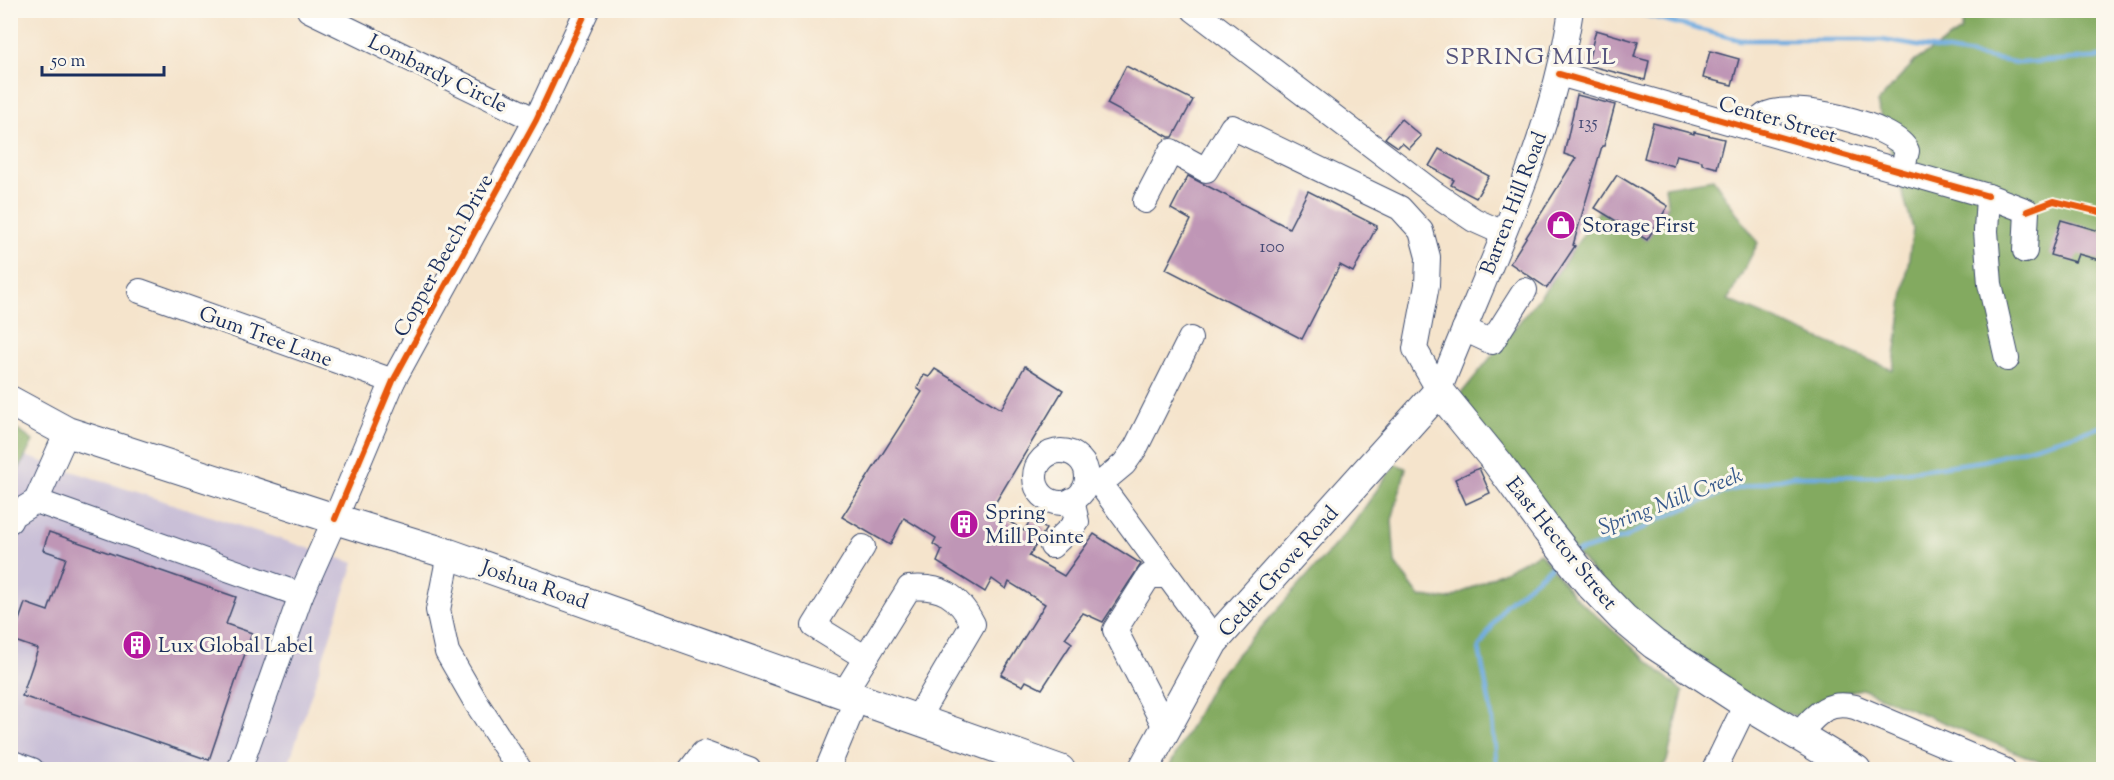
<svg xmlns="http://www.w3.org/2000/svg" width="2114" height="780" viewBox="0 0 2114 780" font-family="'Sorts Mill Goudy',serif">
<style>
.industrial{fill:#c9bfd7}
.forest{fill:#83aa60;stroke:#4f6c5f;stroke-width:1.5}
.lines{fill:none;stroke-linecap:round;stroke-linejoin:round}
.stream{stroke:#6eabe0;stroke-width:4.5}
.building{fill:#bf96b6}
.minor-casing{stroke:#3c4a6e;stroke-width:26}
.major-casing{stroke:#3c4a6e;stroke-width:32}
.minor{stroke:#fff;stroke-width:24}
.major{stroke:#fff;stroke-width:30}
.cycleway-casing{stroke:#fbf7ec;stroke-width:10}
.cycleway{stroke:#e8590c;stroke-width:6}
.labels{text-anchor:middle;stroke-width:6;stroke-linejoin:round;paint-order:stroke}
.number-label{font-size:18px;fill:#444974}
.street-label{font-size:21px;fill:#1b2f5e;stroke:#fbf7ec}
.poi-label{font-size:21px;fill:#1b2f5e;stroke:#fbf7ec;text-anchor:start}
.water-label{font-size:22px;font-style:italic;fill:#385a8c;stroke:#fbf7ec}
.quarter-label{font-size:24px;letter-spacing:1.5px;fill:#54537d;stroke:#fbf7ec}
</style>
<rect width="100%" height="100%" fill="#fbf7ec"/>
<filter id="ink" filterUnits="userSpaceOnUse"><feTurbulence type="fractalNoise" baseFrequency=".0167" numOctaves="2"/><feDisplacementMap in="SourceGraphic" scale="12" xChannelSelector="R" yChannelSelector="G"/><feConvolveMatrix kernelMatrix="1 2 1 2 8 2 1 2 1" color-interpolation-filters="sRGB"/></filter>
<filter id="wash" filterUnits="userSpaceOnUse"><feTurbulence type="fractalNoise" baseFrequency=".008" numOctaves="4" result="noise"/><feDisplacementMap in="SourceGraphic" scale="24" xChannelSelector="R" yChannelSelector="G"/><feGaussianBlur stdDeviation="1.35" result="paint"/><feColorMatrix in="noise" values="0 0 0 0 0 0 0 0 0 0 0 0 0 0 0 0 0 1.4 0 .05"/><feComposite in="paint" operator="in"/></filter>
<g filter="url(#wash)">
<rect width="100%" height="100%" fill="#f5e4cc"/>
<polygon class="industrial" points="10,451 354,563 287,769 11,769"/>
<g class="forest">
<polygon points="1966,11 2103,11 2103,769 2057,769 1862,689 1841,693 1797,716 1746,704 1654,644 1451,406 1547,288 1599,211 1647,240 1668,206 1665,187 1713,179 1758,243 1728,300 1893,370 1913,229 1877,103 1915,61 1961,31"/>
<polygon points="11,425 33,441 13,481 11,481"/>
<polygon points="1395,464 1406,468 1392,520 1395,563 1420,597 1449,599 1540,553 1574,596 1683,692 1667,761 1661,769 1168,769 1216,678 1351,527"/>
</g>
<g class="lines">
<g class="stream">
<polyline points="1626,10 1740,40 1882,40 2019,63 2104,57"/>
<polyline points="1577,552 1626,537 1662,518 1727,491 1793,476 1873,476 1983,461 2104,426"/>
<polyline points="1497,770 1491,711 1479,648 1505,605 1559,560"/>
</g>
</g>
<g id="blocks">
<g class="building">
<polygon points="1596,30 1638,42 1634,57 1649,61 1645,80 1587,65"/>
<polygon points="1710,51 1739,59 1732,85 1703,78"/>
<polygon points="1126,66 1193,100 1173,137 1169,137 1107,104"/>
<polygon points="1577,95 1615,105 1604,146 1602,146 1573,245 1575,246 1547,288 1510,263 1576,158 1564,154"/>
<polygon points="1401,119 1421,136 1409,149 1402,143 1398,147 1385,138"/>
<polygon points="1653,123 1694,134 1694,132 1724,139 1717,168 1702,164 1702,161 1676,155 1673,166 1644,158"/>
<polygon points="1439,149 1489,176 1476,198 1451,185 1454,180 1429,166"/>
<polygon points="1617,175 1668,206 1647,240 1595,208"/>
<polygon points="1188,176 1289,228 1308,191 1377,226 1353,272 1340,265 1302,339 1166,269 1191,220 1171,209"/>
<polygon points="2061,220 2103,232 2103,261 2078,254 2075,262 2050,255"/>
<polygon points="1025,366 1063,390 991,510 1024,531 1031,519 1046,529 1029,556 1064,576 1094,534 1141,564 1103,622 1083,613 1065,638 1072,643 1042,689 1026,681 1023,686 1001,675 1045,604 1009,582 1006,589 992,579 985,592 937,562 942,550 933,544 936,538 904,518 890,545 842,517 922,392 917,388 924,375 929,377 935,369 1001,409"/>
<polygon points="1479,468 1490,493 1466,504 1455,479"/>
<polygon points="49,532 236,597 226,624 252,633 209,760 22,696 38,649 12,640 25,603 48,611 66,558 43,550"/>
</g>
</g>
</g>
<g filter="url(#ink)">
<use href="#blocks" fill-opacity="0" stroke="#3c4a6e" stroke-width="1.5"/>
<g class="lines">
<g class="minor-casing">
<g id="minor">
<polyline points="309,10 536,120"/>
<polyline points="1194,10 1434,193 1474,220 1503,233"/>
<polyline points="1559,74 1988,196 2027,211 2025,251"/>
<path d="M 1755,129 C 1757,124 1760,118 1765,115 C 1789,100 1896,124 1907,151 L 1902,171"/>
<polyline points="1988,196 1986,231 1990,284 2007,359"/>
<polyline points="1145,201 1171,151 1206,170 1232,127 1400,208 1421,231 1428,257 1427,285 1415,349 1439,391"/>
<polyline points="140,291 393,381"/>
<polyline points="1464,329 1492,342 1525,290"/>
<polyline points="1190,339 1136,447 1124,464 1100,484 1215,640"/>
<path d="M 1439,391 C 1488,266 1551,144 1571,10"/>
<circle cx="1061" cy="477" r="26"/>
<polyline points="36,501 301,595"/>
<polyline points="10,521 13,515 36,501 67,432"/>
<polyline points="1052,546 1077,522 1072,500"/>
<polyline points="863,547 814,626 866,658"/>
<polyline points="449,554 438,610 447,652 477,704 520,770"/>
<path d="M 844,693 L 909,588 C 941,585 958,595 973,624 L 917,719"/>
<polyline points="1166,729 1115,630 1149,576 1168,576"/>
<path d="M 1798,735 C 1816,715 1826,700 1855,707 L 2004,770"/>
<polyline points="10,762 32,770"/>
<polyline points="239,770 301,595 335,519 393,381 536,120 587,10"/>
<polyline points="690,770 703,753 749,770"/>
<polyline points="827,770 857,698"/>
<polyline points="1714,770 1746,704"/>
</g>
</g>
<g class="major-casing">
<g id="major">
<polyline points="10,401 67,432 335,519 449,554 1060,770"/>
<polyline points="1143,770 1213,642 1439,391 1497,462 1547,530 1590,584 1623,618 1654,644 1746,704 1856,770"/>
</g>
</g>
<use href="#minor" class="minor"/>
<use href="#major" class="major"/>
<g class="cycleway-casing">
<g id="cycleway">
<polyline points="1559,74 1988,196"/>
<polyline points="2027,211 2054,201 2104,213"/>
<polyline points="335,519 393,381 536,120 587,10"/>
</g>
</g>
<use href="#cycleway" class="cycleway"/>
</g>
</g>
<defs>
<g id="shop-disc" transform="scale(1.5)"><circle r="9.5" fill="#b5179e" stroke="#fbf7ec"/><path d="M-5-2.5h2.3a2.7 3.5 0 0 1 5.4 0H5L5.5 6h-11ZM-1.5-2.5h3a1.5 2.3 0 0 0-3 0Z" fill="#fff"/></g>
<g id="building-disc" transform="scale(1.5)"><circle r="9.5" fill="#b5179e" stroke="#fbf7ec"/><path d="M-4-6H4V6H1V3H-1V6H-4ZM-2.5-4.3h1.7v1.8h-1.7ZM.8-4.3h1.7v1.8H.8ZM-2.5-1h1.7V.8h-1.7ZM.8-1h1.7V.8H.8Z" fill="#fff"/></g>
</defs>
<g fill-rule="evenodd">
<use href="#shop-disc" x="1561" y="225"/>
<use href="#building-disc" x="964" y="524"/>
<use href="#building-disc" x="137" y="645"/>
</g>
<g class="labels">
<g class="number-label">
<text x="1588" y="128">135</text>
<text x="1272" y="252">100</text>
</g>
<g class="street-label">
<text transform="translate(438 73) rotate(26)" y="7">Lombardy Circle</text>
<text transform="translate(1778 119) rotate(16)" y="7">Center Street</text>
<text transform="translate(1513 203) rotate(-69)" y="7">Barren Hill Road</text>
<text transform="translate(443 255) rotate(-61)" y="7">Copper Beech Drive</text>
<text transform="translate(266 336) rotate(20)" y="7">Gum Tree Lane</text>
<text transform="translate(1562 543) rotate(51)" y="7">East Hector Street</text>
<text transform="translate(1278 571) rotate(-48)" y="7">Cedar Grove Road</text>
<text transform="translate(535 584) rotate(19)" y="7">Joshua Road</text>
</g>
<g class="poi-label">
<text x="1582" y="232">Storage First</text>
<text x="985" y="519">Spring<tspan x="985" dy="24">Mill Pointe</tspan></text>
<text x="158" y="652">Lux Global Label</text>
</g>
<g class="water-label">
<text transform="translate(1670 500) rotate(-21)" y="8">Spring Mill Creek</text>
</g>
<g class="quarter-label">
<text x="1531" y="64">SPRING MILL</text>
</g>
</g>
<rect width="2114" height="780" fill="none" stroke="#fbf7ec" stroke-width="36"/>
<path d="M42 66v9h122v-9" fill="none" stroke="#1b2f5e" stroke-width="3"/>
<text x="51" y="66" font-size="18" fill="#1b2f5e" stroke="#fbf7ec" stroke-width="4.5" paint-order="stroke">50 m</text>
</svg>
